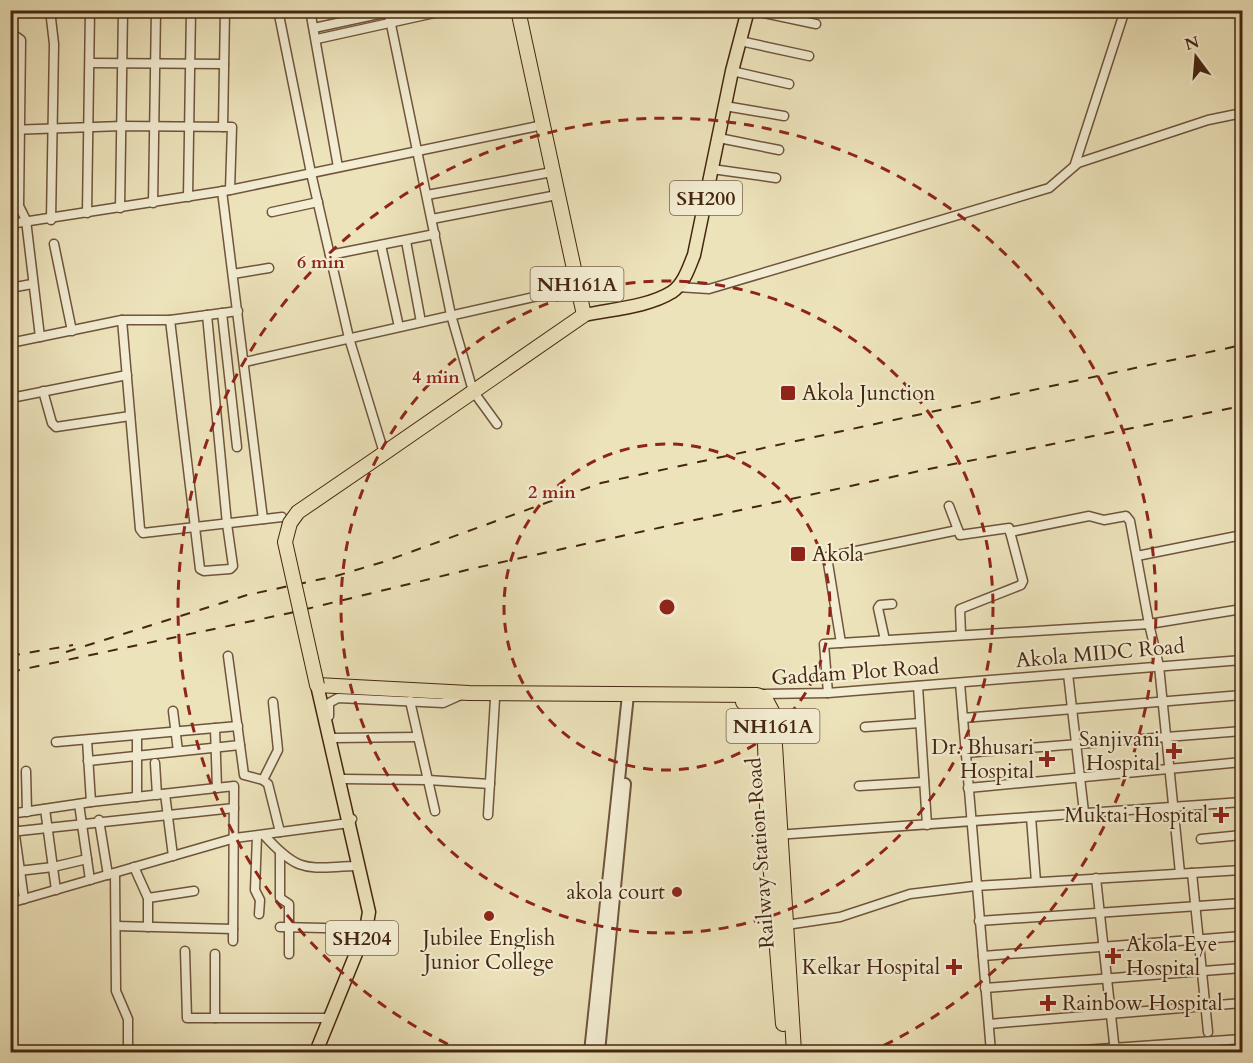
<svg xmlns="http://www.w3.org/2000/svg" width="1253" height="1063" viewBox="0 0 1253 1063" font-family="Cardo,serif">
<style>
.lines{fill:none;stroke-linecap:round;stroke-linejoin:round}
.minor-casing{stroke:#6f553b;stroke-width:11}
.tertiary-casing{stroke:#6f553b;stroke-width:14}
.primary-casing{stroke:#452610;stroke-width:15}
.trunk-casing{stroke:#452610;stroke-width:16}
.minor{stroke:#f3edd3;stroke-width:8}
.tertiary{stroke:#f3edd3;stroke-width:10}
.primary{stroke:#ede3bb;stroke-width:12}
.trunk{stroke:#ede3bb;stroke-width:14}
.rail{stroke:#452610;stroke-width:2;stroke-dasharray:10 10;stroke-linecap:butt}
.trunk-bridge-casing{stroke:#452610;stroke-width:16;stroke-linecap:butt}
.trunk-bridge{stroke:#ede3bb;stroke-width:14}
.ring{fill:none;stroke:#8f2418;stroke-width:3;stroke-dasharray:10 8}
.poi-dot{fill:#8f2418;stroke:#f3edd3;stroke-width:2}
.labels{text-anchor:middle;stroke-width:4.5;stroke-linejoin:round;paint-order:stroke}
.shield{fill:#f3edd3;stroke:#79624a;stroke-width:1.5}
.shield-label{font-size:20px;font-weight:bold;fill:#452610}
.poi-label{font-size:21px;fill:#452610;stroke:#f3edd3;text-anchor:end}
.street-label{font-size:21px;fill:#452610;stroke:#f3edd3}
.centre{fill:#8f2418;stroke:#f3edd3;stroke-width:3}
.ring-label{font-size:18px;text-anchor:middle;font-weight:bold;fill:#8f2418;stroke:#f3edd3;stroke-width:4.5;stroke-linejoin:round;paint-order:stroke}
</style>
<rect width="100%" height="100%" fill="#ede3bb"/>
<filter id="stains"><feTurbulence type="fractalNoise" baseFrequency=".00333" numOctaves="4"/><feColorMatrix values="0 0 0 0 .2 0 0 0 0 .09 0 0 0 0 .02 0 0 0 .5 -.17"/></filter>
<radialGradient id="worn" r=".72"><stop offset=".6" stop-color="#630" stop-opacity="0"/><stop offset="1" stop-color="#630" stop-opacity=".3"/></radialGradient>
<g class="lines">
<g class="minor-casing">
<g id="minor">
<polyline points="50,10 54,44 51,220"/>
<polyline points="278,10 311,173 349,338 384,453"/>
<polyline points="310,10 338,167"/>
<polyline points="388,10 451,315 473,391 497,424"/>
<polyline points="750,10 816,24"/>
<polyline points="314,28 388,12"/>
<polyline points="10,32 21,40 19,206 26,220 40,337"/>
<polyline points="317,39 448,10"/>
<polyline points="740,41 809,56"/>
<polyline points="90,63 224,64"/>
<polyline points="732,71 789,84"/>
<polyline points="725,106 784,116"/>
<polyline points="223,127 225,10"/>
<polyline points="10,130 122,126 232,127 230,190"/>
<polyline points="719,138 779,150"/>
<polyline points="1075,164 1125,10"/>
<polyline points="712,169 776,178"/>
<polyline points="222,191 263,519"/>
<polyline points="427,195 552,172"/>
<polyline points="188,197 191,10"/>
<polyline points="153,203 156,10"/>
<polyline points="120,208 123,10"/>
<polyline points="272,212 318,202"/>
<polyline points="87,213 90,10"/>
<polyline points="432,219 557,195"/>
<polyline points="10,224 230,190 543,125"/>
<polyline points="406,241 421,322"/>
<polyline points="54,244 72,331"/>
<polyline points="381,245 399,327"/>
<polyline points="330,255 435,234"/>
<polyline points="233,274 269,268"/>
<polyline points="677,287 709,289 1049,188 1078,163 1208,120 1242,113"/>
<polyline points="10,288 32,284"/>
<polyline points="222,313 237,447"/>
<polyline points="122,320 170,320 238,311"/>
<polyline points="170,320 200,569 204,571 230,569 233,566 227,524 207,315"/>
<polyline points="10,343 122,320 140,529 143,533 282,517"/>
<polyline points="245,362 578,287"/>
<polyline points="43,391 52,423 56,427 130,416"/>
<polyline points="11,398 127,375"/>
<polyline points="949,506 960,535 1009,528 1023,581 1021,585 960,609 961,635"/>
<polyline points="1010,532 1089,516 1104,520 1126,516 1130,521 1149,624 1242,609"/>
<polyline points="1137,556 1242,535"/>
<polyline points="885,640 878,608 880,605 892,604"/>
<polyline points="841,643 827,557 958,530"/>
<polyline points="228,656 244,775 263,780 268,784 280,832"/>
<polyline points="1068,674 1084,812"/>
<polyline points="960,683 991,1052"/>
<polyline points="918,686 927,825"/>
<polyline points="828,693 824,644 1149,624 1159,666 1180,873"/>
<polyline points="763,697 763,694 828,693 1242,660"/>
<polyline points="410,701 435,811"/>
<polyline points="173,711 178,751"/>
<polyline points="329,716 329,703 338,698 443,703 463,694"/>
<polyline points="963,718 1242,695"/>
<polyline points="865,727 920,723"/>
<polyline points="215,728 217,788"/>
<polyline points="137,735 137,797"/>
<polyline points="334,738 417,737"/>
<polyline points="87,740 91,802"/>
<polyline points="56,742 238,726"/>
<polyline points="965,753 1242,731"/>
<polyline points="88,761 240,745"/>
<polyline points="155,763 157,795"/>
<polyline points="26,771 27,812"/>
<polyline points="344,779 428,780 490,784"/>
<polyline points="263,780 278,750 273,702"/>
<polyline points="859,786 924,782"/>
<polyline points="968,788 1242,762"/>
<polyline points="165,794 173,856"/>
<polyline points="79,804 90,880"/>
<polyline points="45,809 56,890"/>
<polyline points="10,814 91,802 234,786 233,941"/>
<polyline points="12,814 24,899"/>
<polyline points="488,815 495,699"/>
<polyline points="1031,817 1036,882"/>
<polyline points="99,820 108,875"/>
<polyline points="10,832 234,808"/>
<path d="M 264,835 C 301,876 307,867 359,866"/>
<polyline points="776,835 1242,802"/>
<polyline points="257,836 255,890 260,900 259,914"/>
<polyline points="1201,839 1242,835"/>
<polyline points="280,852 280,898 289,904 289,954"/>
<polyline points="134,867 148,898 148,927"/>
<polyline points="10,872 53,867 87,859"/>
<polyline points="115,873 116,991 128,1019 128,1052"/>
<polyline points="1192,873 1208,1032"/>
<polyline points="1096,878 1115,1052"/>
<polyline points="148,898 194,891"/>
<polyline points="10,903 235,838 349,823 352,819"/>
<polyline points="979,921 1242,903"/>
<polyline points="786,925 840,917 910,894 975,886 1242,870"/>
<polyline points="116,926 233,929"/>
<polyline points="280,927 366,929"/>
<polyline points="185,951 187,1018 331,1018"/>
<polyline points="215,954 215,1018"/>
<polyline points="983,956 1242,936"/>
<polyline points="985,988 1242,968"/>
<polyline points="989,1024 1242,1003"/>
<polyline points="10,1034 13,1052"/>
<polyline points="1054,1052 1242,1039"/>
</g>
</g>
<g class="tertiary-casing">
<g id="tertiary">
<polyline points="590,1052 628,695"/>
<polyline points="599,1052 625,784"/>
</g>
</g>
<g class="primary-casing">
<g id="primary">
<path d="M 584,315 C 612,309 648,307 672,292 C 684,284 689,267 694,255 L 732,71 L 748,10"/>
<polyline points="316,1052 366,929 369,912 317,685"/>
</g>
</g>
<g class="trunk-casing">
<g id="trunk">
<polyline points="380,456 584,315 518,10"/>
<polyline points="317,685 469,693 757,695 765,698 773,713 794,1052"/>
<polyline points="743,702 758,705 764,713 768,836 783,1024"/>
</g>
</g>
<use href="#minor" class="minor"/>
<use href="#tertiary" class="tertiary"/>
<use href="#primary" class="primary"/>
<use href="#trunk" class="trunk"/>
<g class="rail">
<polyline points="66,652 247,595 336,576 383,562 601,483 1242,345"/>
<polyline points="10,656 73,645"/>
<polyline points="10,672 290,613 475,568 924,470 1242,406"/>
</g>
<g class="trunk-bridge-casing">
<polyline id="trunk-bridge" points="317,685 285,542 290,523 298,512 380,456"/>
</g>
<use href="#trunk-bridge" class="trunk-bridge"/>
</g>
<g class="ring">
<circle cx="667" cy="607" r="163"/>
<circle cx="667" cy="607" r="326"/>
<path d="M464 1052A489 489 0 1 1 870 1052"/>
</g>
<g class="poi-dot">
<rect x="780" y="385" width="16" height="16" rx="3"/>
<rect x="790" y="546" width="16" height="16" rx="3"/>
<path d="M1171 742h6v6h6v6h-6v6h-6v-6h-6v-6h6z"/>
<path d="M1044 750h6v6h6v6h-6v6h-6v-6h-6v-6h6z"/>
<path d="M1218 806h6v6h6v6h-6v6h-6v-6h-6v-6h6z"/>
<circle cx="677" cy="892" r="6"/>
<circle cx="489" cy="916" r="6"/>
<path d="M1110 947h6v6h6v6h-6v6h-6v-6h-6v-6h6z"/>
<path d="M951 958h6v6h6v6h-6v6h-6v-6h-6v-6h6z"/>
<path d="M1045 994h6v6h6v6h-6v6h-6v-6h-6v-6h6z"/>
</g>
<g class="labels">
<g class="shield">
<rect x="670" y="181" width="72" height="34" rx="4.5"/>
<rect x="530.5" y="267" width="93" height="34" rx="4.5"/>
<rect x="726.5" y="709" width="93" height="34" rx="4.5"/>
<rect x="326" y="921" width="72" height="34" rx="4.5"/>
</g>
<g class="shield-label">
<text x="706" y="205">SH200</text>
<text x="577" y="291">NH161A</text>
<text x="773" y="733">NH161A</text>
<text x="362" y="945">SH204</text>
</g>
<g class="poi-label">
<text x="802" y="400" text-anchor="start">Akola Junction</text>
<text x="812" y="561" text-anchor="start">Akola</text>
<text x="1160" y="746">Sanjivani<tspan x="1160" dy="24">Hospital</tspan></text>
<text x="1034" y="754">Dr. Bhusari<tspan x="1034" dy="24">Hospital</tspan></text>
<text x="1208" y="822">Muktai Hospital</text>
<text x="665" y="899">akola court</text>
<text x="489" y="945" text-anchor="middle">Jubilee English<tspan x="489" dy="24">Junior College</tspan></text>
<text x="1126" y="951" text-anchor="start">Akola Eye<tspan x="1126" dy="24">Hospital</tspan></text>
<text x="940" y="974">Kelkar Hospital</text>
<text x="1062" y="1010" text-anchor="start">Rainbow Hospital</text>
</g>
<g class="street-label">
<text transform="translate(1100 653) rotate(-5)" y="7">Akola MIDC Road</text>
<text transform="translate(855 672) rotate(-4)" y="7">Gaddam Plot Road</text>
<text transform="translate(760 853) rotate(-94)" y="7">Railway Station Road</text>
</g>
</g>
<circle cx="667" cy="607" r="9" class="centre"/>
<g class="ring-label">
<text x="321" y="268">6 min</text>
<text x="436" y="383">4 min</text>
<text x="552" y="498">2 min</text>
</g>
<rect width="1253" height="1063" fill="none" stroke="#ede3bb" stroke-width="36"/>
<rect x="12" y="12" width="1229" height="1039" fill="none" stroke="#452610" stroke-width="3"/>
<rect x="18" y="18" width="1217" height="1027" fill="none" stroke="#452610" stroke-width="1.5"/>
<g transform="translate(1196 57) rotate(344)" stroke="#f3edd3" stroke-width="4.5" paint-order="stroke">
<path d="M0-4.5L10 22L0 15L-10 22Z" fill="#452610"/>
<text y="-9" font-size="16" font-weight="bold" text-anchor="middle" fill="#452610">N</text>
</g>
<rect width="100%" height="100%" filter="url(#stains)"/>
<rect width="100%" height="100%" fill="url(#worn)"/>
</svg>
